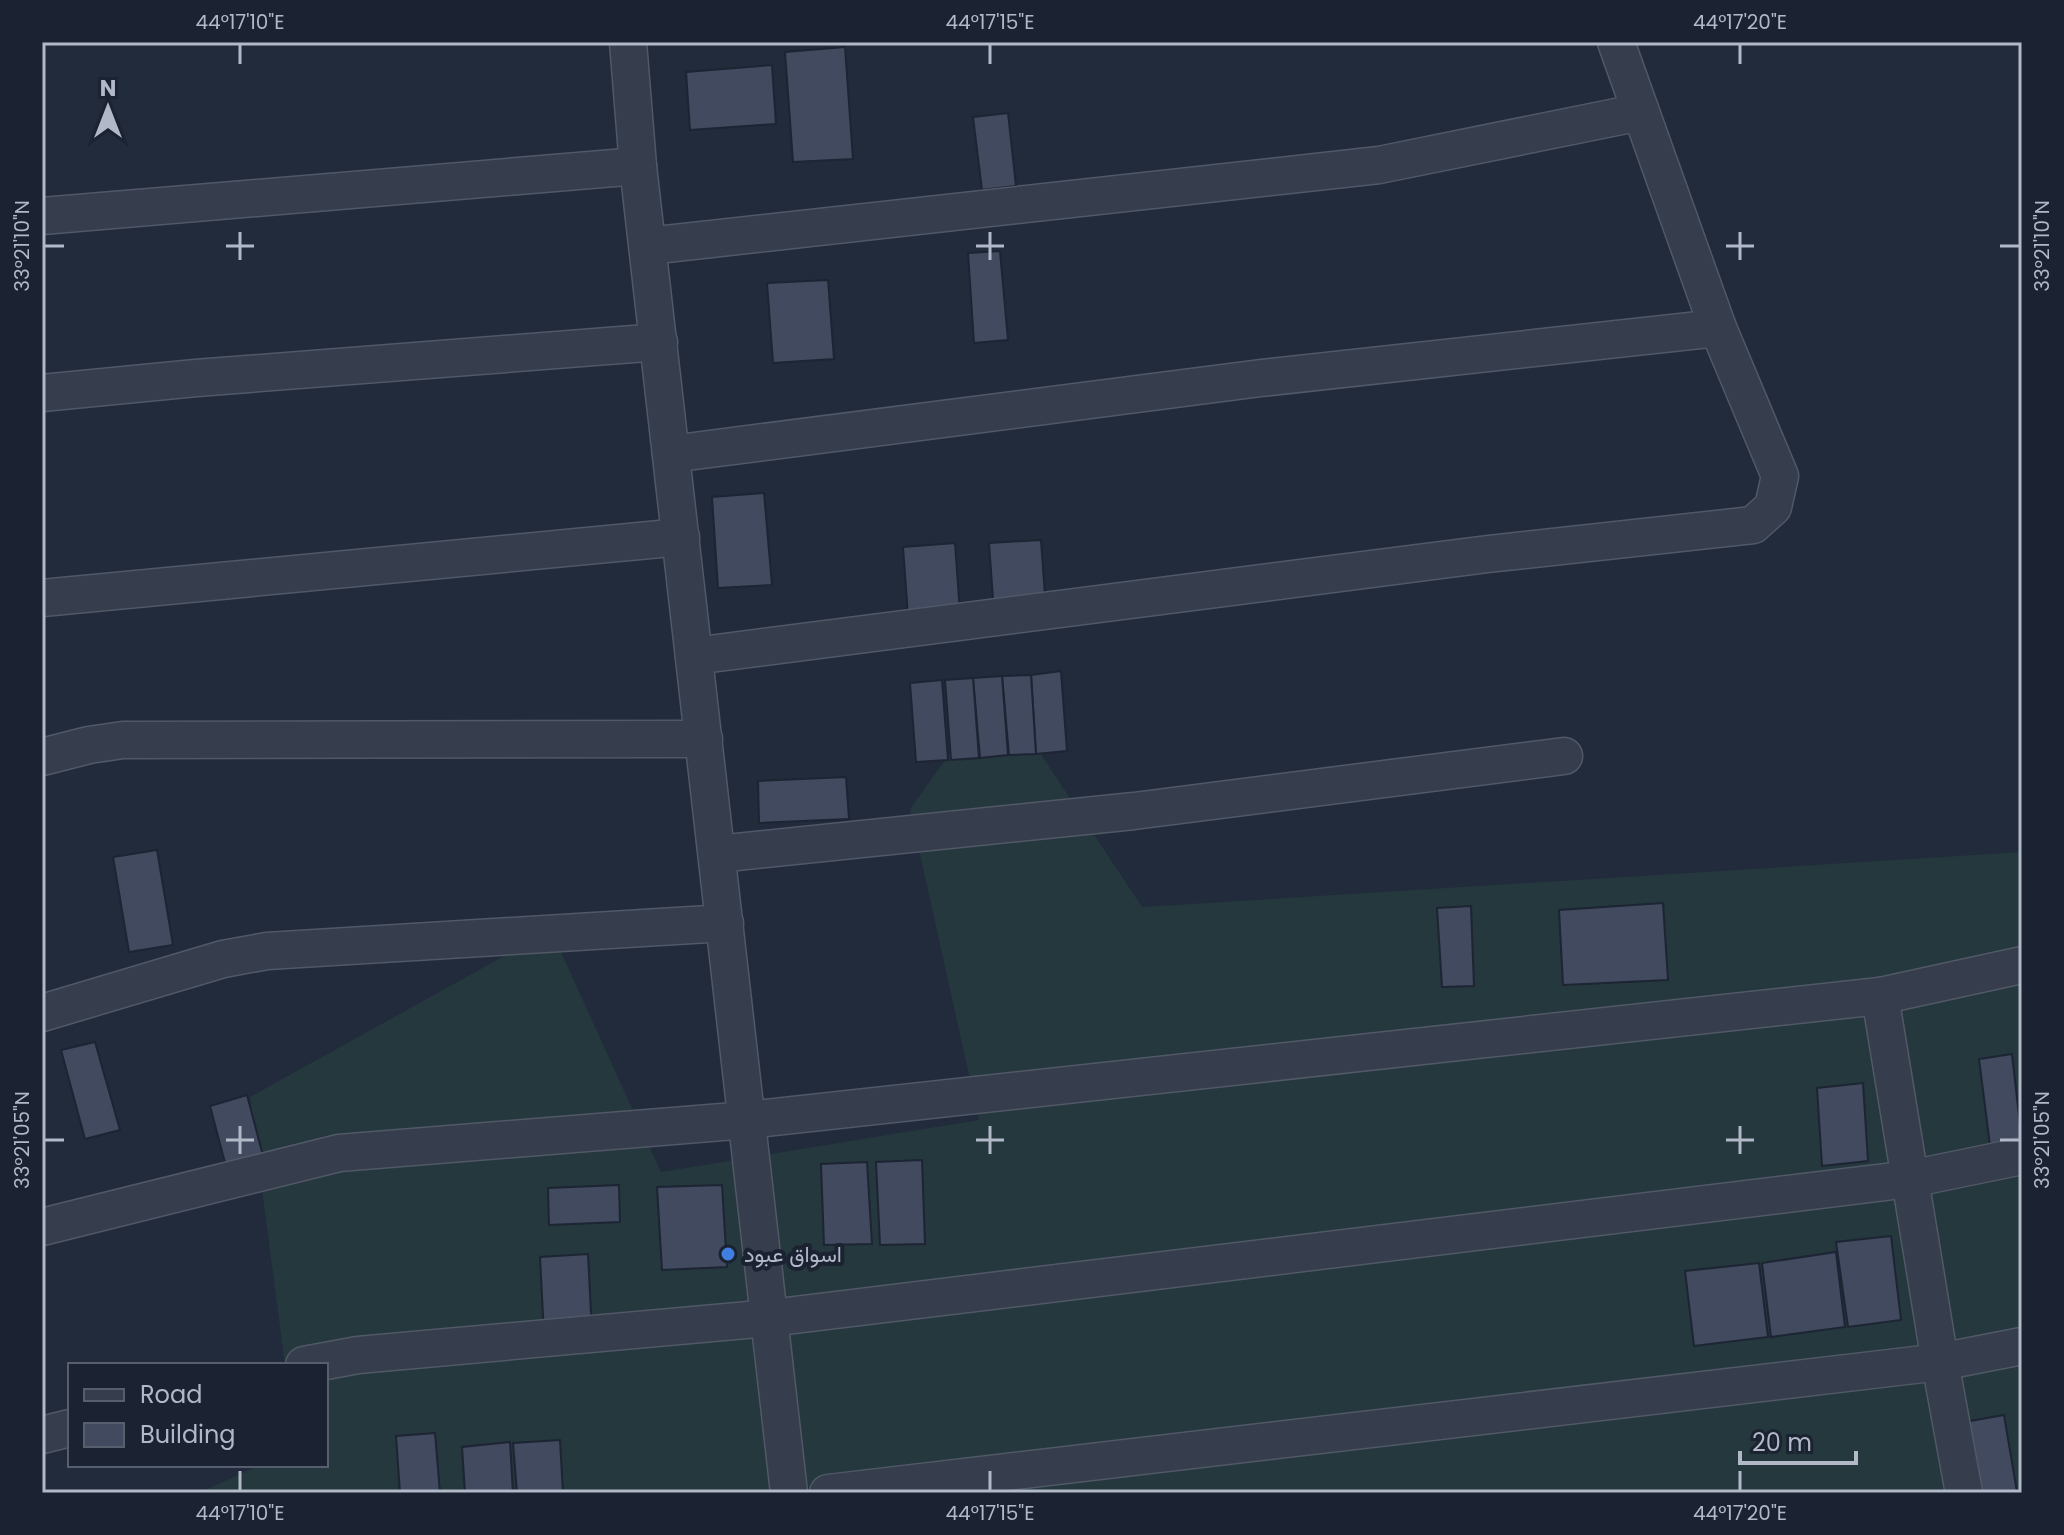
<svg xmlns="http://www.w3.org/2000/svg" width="2064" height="1535" viewBox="0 0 2064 1535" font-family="Poppins,Vazirmatn,sans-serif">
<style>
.grass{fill:#24383d}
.building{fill:#414a5e;stroke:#1d2433;stroke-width:2}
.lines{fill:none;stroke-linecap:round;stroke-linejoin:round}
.street-casing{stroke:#515867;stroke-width:39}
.street{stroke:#363d4c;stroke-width:36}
.ticks{fill:none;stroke:#b1b8c8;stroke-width:3}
.shop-dot{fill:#3f7fe0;stroke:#1b2231;stroke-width:3}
.labels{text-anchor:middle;stroke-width:8;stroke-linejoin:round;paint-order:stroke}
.poi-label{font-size:22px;fill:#b1b8c8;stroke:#1b2231;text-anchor:start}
.neatline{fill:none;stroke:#b1b8c8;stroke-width:3}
.ticks-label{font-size:20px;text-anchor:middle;fill:#b1b8c8}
</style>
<rect width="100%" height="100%" fill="#222b3c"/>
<polygon class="grass" points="997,688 1142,907 2022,852 2022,1493 199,1493 260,1465 326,1465 326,1365 285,1365 250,1097 551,930 661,1172 979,1120 910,809"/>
<g class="building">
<polygon points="845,47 853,159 793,162 785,52"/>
<polygon points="772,65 776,124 690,130 686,72"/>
<polygon points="1008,113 1016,186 982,190 973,117"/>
<polygon points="1000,251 1008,340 974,343 968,253"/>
<polygon points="828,280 834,359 773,363 767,283"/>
<polygon points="764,493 772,585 718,588 712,497"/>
<polygon points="1041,540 1047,623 995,627 989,543"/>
<polygon points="955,543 961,627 909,630 903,547"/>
<polygon points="1061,671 1067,751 1036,754 1031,675"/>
<polygon points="1031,675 1036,754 1009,755 1002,676"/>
<polygon points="1002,676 1008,755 980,758 973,678"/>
<polygon points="973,678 979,758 951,760 945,680"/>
<polygon points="942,680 948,760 916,762 910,683"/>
<polygon points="846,777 849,819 759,823 758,781"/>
<polygon points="157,850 173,945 129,952 113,857"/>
<polygon points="1663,903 1668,980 1563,985 1559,910"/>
<polygon points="1471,906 1474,986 1442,987 1437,908"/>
<polygon points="95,1042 120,1130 85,1139 61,1050"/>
<polygon points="2012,1054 2022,1143 1990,1146 1979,1059"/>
<polygon points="1863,1083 1868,1161 1822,1166 1817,1088"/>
<polygon points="247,1095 266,1167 229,1178 210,1106"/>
<polygon points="922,1160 925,1244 880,1245 876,1162"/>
<polygon points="867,1162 872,1244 824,1245 821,1164"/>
<polygon points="619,1185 620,1222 549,1225 548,1188"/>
<polygon points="722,1185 727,1267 662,1270 657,1187"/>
<polygon points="1891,1236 1901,1320 1848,1327 1836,1242"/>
<polygon points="1836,1252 1845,1327 1771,1337 1762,1263"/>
<polygon points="588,1254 592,1332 544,1335 540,1257"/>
<polygon points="1759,1263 1768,1337 1694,1346 1685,1271"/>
<polygon points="2004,1415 2017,1492 1965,1493 1953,1424"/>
<polygon points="435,1433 440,1493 400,1493 396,1436"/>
<polygon points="560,1440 563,1493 517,1493 513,1443"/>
<polygon points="510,1442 513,1493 465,1493 462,1447"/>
</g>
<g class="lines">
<g class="street-casing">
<g id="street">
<polyline points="628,42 638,166 789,1493"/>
<polyline points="42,216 638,166"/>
<polyline points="648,246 1379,165 1641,112"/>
<polyline points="42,393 196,378 659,342"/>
<polyline points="671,454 1261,378 1718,328"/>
<polyline points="42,598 681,537"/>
<polyline points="694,656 1488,554 1753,525 1773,507 1780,476 1718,328 1616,42"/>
<polyline points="42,757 89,745 123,740 704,739"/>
<polyline points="717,854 1134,811 1564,756"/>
<polyline points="1880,996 1940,1362 1964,1493"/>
<polyline points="42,1013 223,959 267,951 725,923"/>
<polyline points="42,1227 339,1153 747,1120 1880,996 2022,965"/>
<polyline points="304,1365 358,1355 770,1318 1910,1179 2022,1156"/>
<polyline points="42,1435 70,1428"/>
<polyline points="828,1493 1940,1362 2022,1346"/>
</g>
</g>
<use href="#street" class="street"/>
</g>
<path class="ticks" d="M 240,44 L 240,64M 990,44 L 990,64M 1740,44 L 1740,64M 240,232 L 240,260M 990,232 L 990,260M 1740,232 L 1740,260M 44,246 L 64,246M 226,246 L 254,246M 976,246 L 1004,246M 1726,246 L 1754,246M 2000,246 L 2020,246M 240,1126 L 240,1154M 990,1126 L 990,1154M 1740,1126 L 1740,1154M 44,1140 L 64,1140M 226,1140 L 254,1140M 976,1140 L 1004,1140M 1726,1140 L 1754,1140M 2000,1140 L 2020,1140M 240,1471 L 240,1491M 990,1471 L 990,1491M 1740,1471 L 1740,1491"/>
<circle class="shop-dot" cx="728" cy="1254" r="8"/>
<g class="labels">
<g class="poi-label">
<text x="744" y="1262">اسواق عبود</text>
</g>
</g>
<rect width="2064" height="1535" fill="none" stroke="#1b2231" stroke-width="88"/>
<rect x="68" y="1363" width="260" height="104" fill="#1b2231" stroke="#575e6d" stroke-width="2"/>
<rect x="84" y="1389" width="40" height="12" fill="#363d4c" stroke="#575e6d" stroke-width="2"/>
<text x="140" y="1403" font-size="24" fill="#b1b8c8">Road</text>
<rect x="84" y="1423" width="40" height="24" fill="#414a5e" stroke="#575e6d" stroke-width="2"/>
<text x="140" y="1443" font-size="24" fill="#b1b8c8">Building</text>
<g transform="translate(108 108)" stroke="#1b2231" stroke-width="6" paint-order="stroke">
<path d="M0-6L14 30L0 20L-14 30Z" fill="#b1b8c8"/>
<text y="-12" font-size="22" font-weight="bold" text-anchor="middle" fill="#b1b8c8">N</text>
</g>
<path d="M1740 1451v12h116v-12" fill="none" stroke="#b1b8c8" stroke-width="4"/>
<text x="1752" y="1451" font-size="24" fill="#b1b8c8" stroke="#1b2231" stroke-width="6" paint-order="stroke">20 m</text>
<rect x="44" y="44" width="1976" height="1447" class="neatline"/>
<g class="ticks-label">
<text x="240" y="29">44°17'10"E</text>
<text x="990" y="29">44°17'15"E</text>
<text x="1740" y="29">44°17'20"E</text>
<text transform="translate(22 246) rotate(-90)" y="7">33°21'10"N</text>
<text transform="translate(2042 246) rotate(-90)" y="7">33°21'10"N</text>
<text transform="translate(22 1140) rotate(-90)" y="7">33°21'05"N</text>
<text transform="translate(2042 1140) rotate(-90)" y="7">33°21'05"N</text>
<text x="240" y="1520">44°17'10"E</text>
<text x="990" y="1520">44°17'15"E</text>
<text x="1740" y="1520">44°17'20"E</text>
</g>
</svg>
